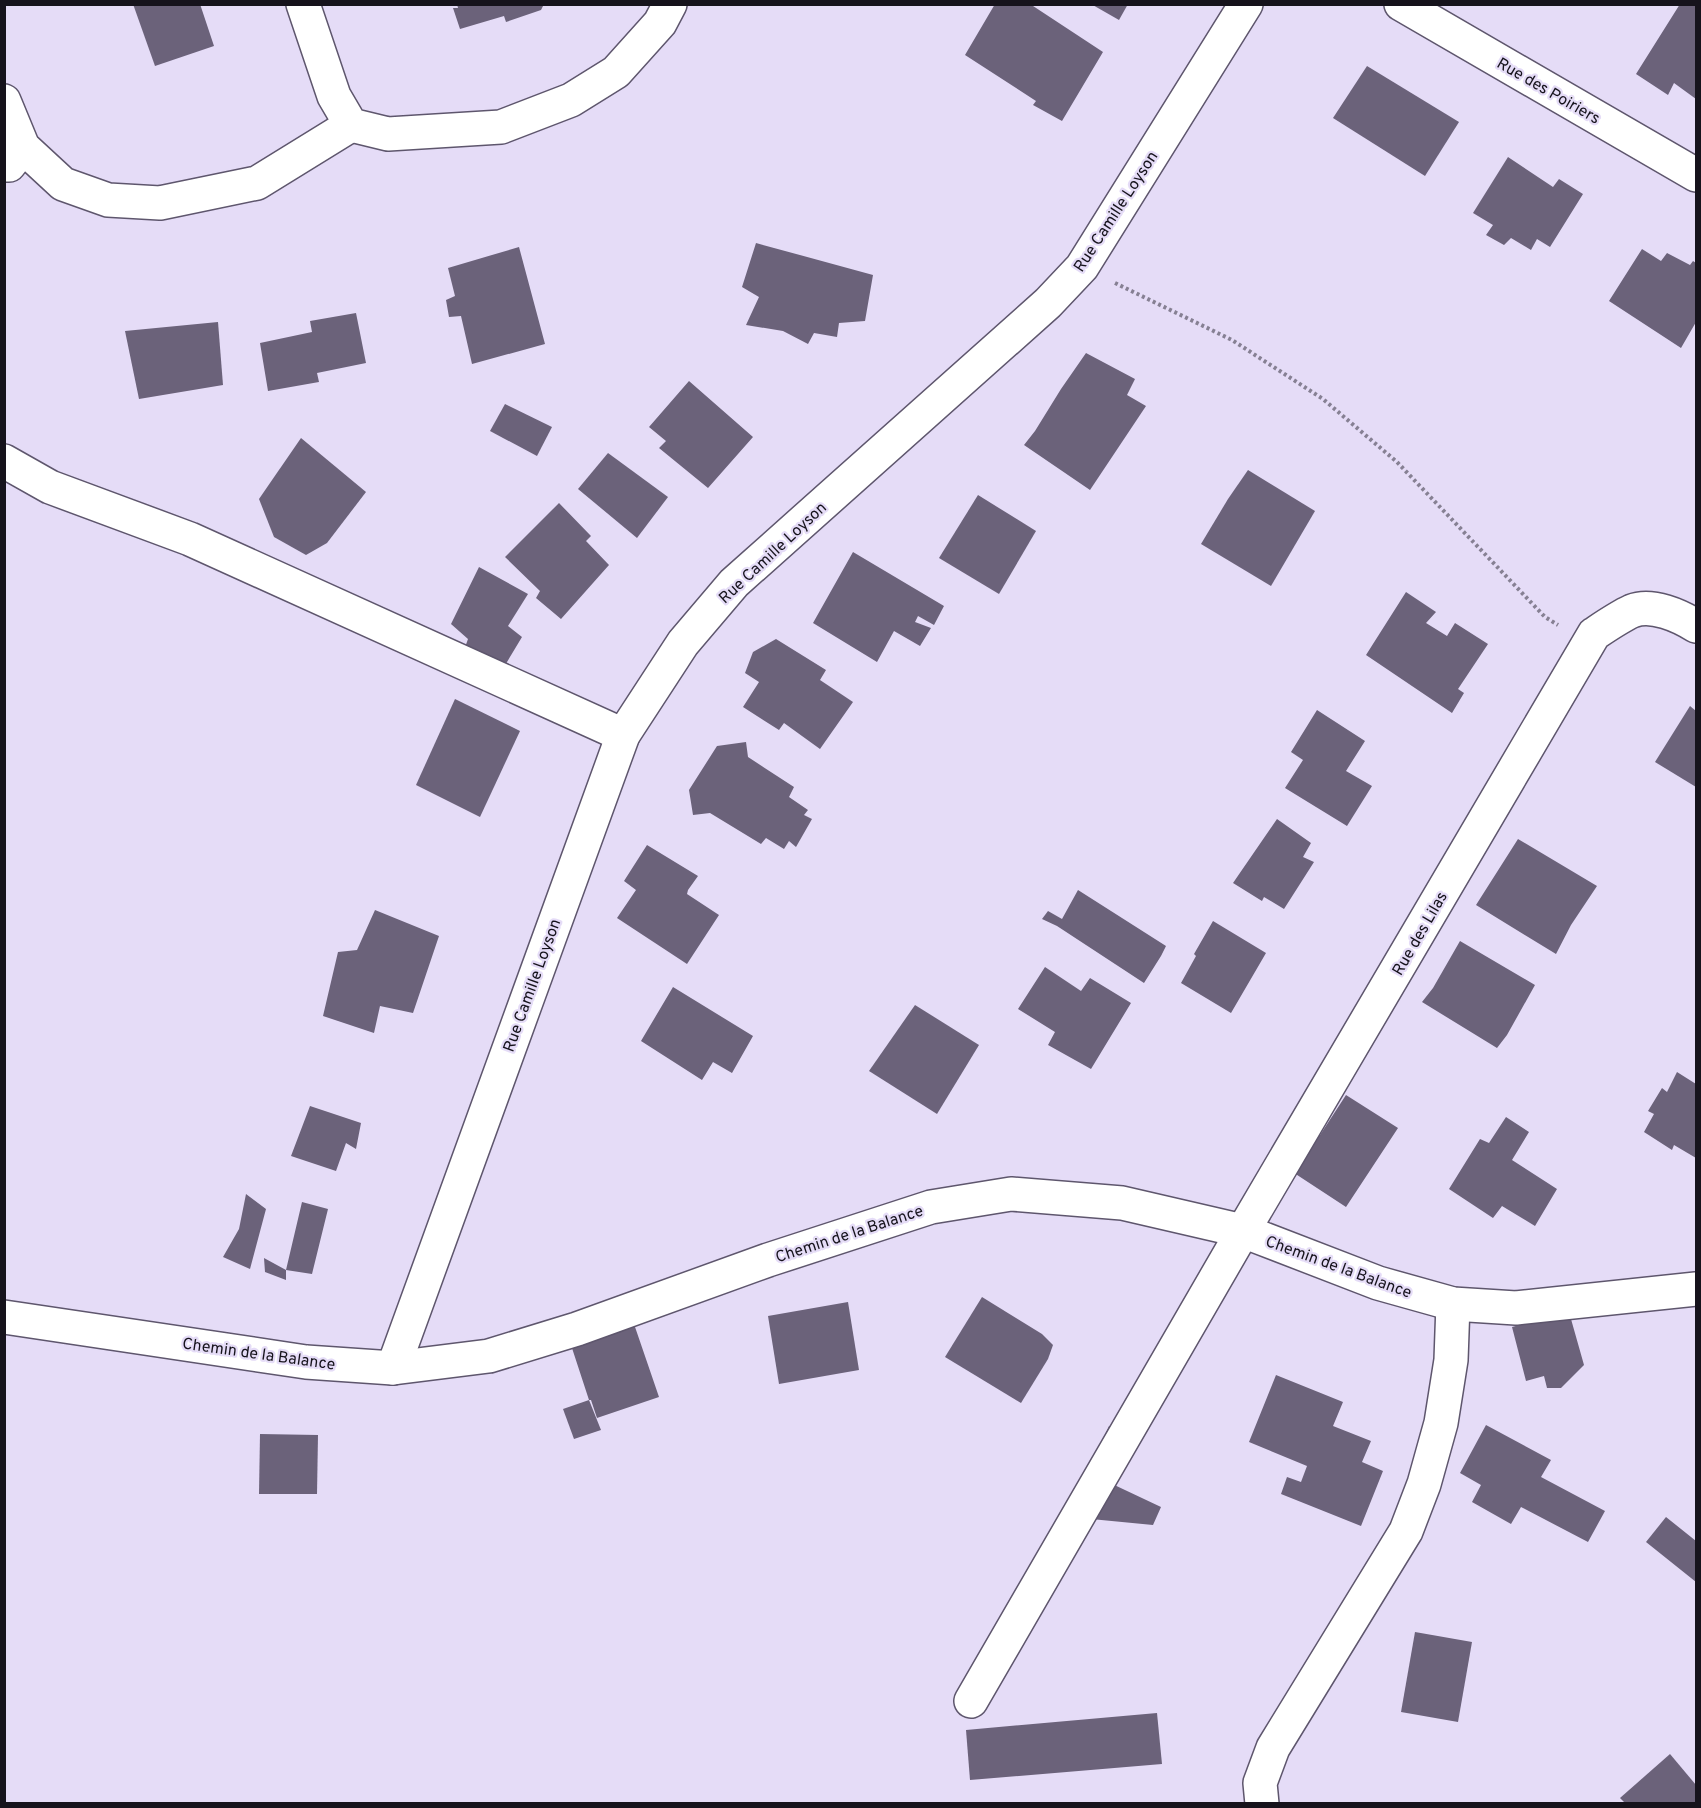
<svg xmlns="http://www.w3.org/2000/svg" width="1701" height="1808" viewBox="0 0 1701 1808" font-family="Overpass,sans-serif">
<style>
.building{fill:#6b627a}
.lines{fill:none;stroke-linecap:round;stroke-linejoin:round}
.minor-casing{stroke:#5e566d;stroke-width:36}
.path{stroke:#868093;stroke-width:4;stroke-dasharray:3 3;stroke-linecap:butt}
.minor{stroke:#fff;stroke-width:33}
.labels{text-anchor:middle;stroke-width:4.5;stroke-linejoin:round;paint-order:stroke}
.street-label{font-size:16px;fill:#16131c;stroke:#e5dcf7}
</style>
<rect width="100%" height="100%" fill="#e5dcf7"/>
<g class="building">
<polygon points="133,4 200,4 214,46 155,66"/>
<polygon points="457,4 544,4 541,10 506,22 504,16 460,29 453,8 458,8"/>
<polygon points="995,4 1030,4 1103,52 1062,121 1033,105 1036,101 965,55"/>
<polygon points="1091,4 1128,4 1119,20"/>
<polygon points="1680,4 1696,4 1696,99 1674,83 1668,95 1636,74"/>
<polygon points="1367,66 1459,122 1425,176 1333,118"/>
<polygon points="1508,157 1553,187 1559,179 1583,194 1550,247 1537,239 1531,250 1511,238 1504,245 1486,235 1493,225 1473,213"/>
<polygon points="756,243 873,275 865,321 839,323 837,337 814,333 808,344 783,331 746,325 759,297 742,287"/>
<polygon points="519,247 545,344 472,364 461,316 449,317 446,300 455,296 448,268"/>
<polygon points="1642,249 1661,261 1667,253 1690,265 1693,261 1696,263 1696,322 1681,348 1609,301"/>
<polygon points="356,313 366,363 317,373 319,382 268,391 260,343 312,332 310,321"/>
<polygon points="218,322 223,385 139,399 125,331"/>
<polygon points="1086,353 1135,379 1127,395 1146,406 1090,490 1024,445 1035,431 1061,389"/>
<polygon points="689,381 753,437 708,488 659,448 666,441 649,427"/>
<polygon points="505,404 552,427 537,456 490,431"/>
<polygon points="301,438 366,492 327,543 306,555 274,537 259,499"/>
<polygon points="608,453 668,497 637,538 578,489"/>
<polygon points="1248,470 1315,511 1271,586 1201,544 1228,499"/>
<polygon points="978,495 1036,531 999,594 939,558"/>
<polygon points="559,503 591,536 586,541 609,565 561,619 536,598 540,591 505,557"/>
<polygon points="853,552 944,606 934,625 918,616 915,622 931,628 920,646 894,631 877,662 813,623"/>
<polygon points="479,567 528,594 508,626 522,637 504,667 463,653 468,639 451,624"/>
<polygon points="1406,592 1436,612 1426,623 1447,636 1455,623 1488,644 1458,689 1464,693 1452,713 1366,655"/>
<polygon points="776,639 826,670 820,680 853,702 820,749 784,723 779,730 743,707 759,682 745,673 753,652"/>
<polygon points="455,699 520,731 480,817 416,785"/>
<polygon points="1690,706 1696,711 1696,787 1655,762"/>
<polygon points="1317,710 1365,741 1346,771 1372,786 1347,826 1285,788 1303,760 1291,752"/>
<polygon points="746,742 748,757 794,787 789,797 808,810 804,815 812,819 796,847 789,841 784,849 766,838 761,844 710,813 693,815 689,790 717,746"/>
<polygon points="1277,819 1311,843 1303,857 1314,862 1284,909 1264,897 1262,901 1233,883"/>
<polygon points="1518,839 1597,886 1571,925 1556,954 1476,905"/>
<polygon points="647,845 698,876 688,890 687,894 719,915 687,964 617,918 636,890 624,881"/>
<polygon points="1078,890 1166,946 1161,956 1144,983 1057,926 1042,919 1048,911 1062,919"/>
<polygon points="375,910 439,936 413,1013 380,1006 374,1033 323,1016 338,952 357,950"/>
<polygon points="1213,921 1266,953 1231,1013 1181,983 1196,956 1194,954"/>
<polygon points="1460,941 1535,985 1507,1035 1497,1048 1422,1002 1433,988"/>
<polygon points="1045,967 1081,991 1090,978 1131,1003 1091,1069 1048,1045 1055,1032 1018,1009"/>
<polygon points="673,987 753,1036 732,1073 713,1062 702,1080 641,1041"/>
<polygon points="915,1005 979,1045 937,1114 869,1071"/>
<polygon points="1677,1072 1696,1084 1696,1158 1674,1145 1672,1150 1644,1132 1654,1114 1648,1111 1662,1088 1667,1092"/>
<polygon points="1346,1095 1398,1128 1346,1207 1288,1169 1312,1130 1320,1135"/>
<polygon points="310,1106 361,1123 356,1149 346,1143 336,1171 291,1156"/>
<polygon points="1506,1117 1529,1132 1512,1160 1557,1189 1535,1226 1502,1206 1493,1218 1449,1189 1480,1139 1489,1143"/>
<polygon points="246,1194 266,1209 250,1269 223,1257 239,1229"/>
<polygon points="302,1202 328,1209 312,1274 286,1270 286,1280 265,1272 264,1258 286,1270"/>
<polygon points="982,1297 1042,1334 1053,1345 1048,1359 1021,1403 945,1357"/>
<polygon points="848,1302 859,1370 779,1384 768,1316"/>
<polygon points="1569,1312 1584,1365 1561,1388 1547,1388 1544,1376 1526,1381 1512,1327"/>
<polygon points="634,1324 659,1397 597,1418 591,1400 589,1400 571,1345"/>
<polygon points="1276,1375 1343,1402 1333,1426 1371,1441 1362,1462 1383,1471 1361,1526 1281,1494 1287,1477 1301,1482 1307,1466 1249,1442"/>
<polygon points="589,1400 601,1430 574,1439 563,1409"/>
<polygon points="1486,1425 1551,1460 1541,1477 1605,1511 1588,1542 1521,1507 1511,1524 1472,1502 1481,1485 1460,1473"/>
<polygon points="1109,1426 1130,1436 1108,1482 1161,1507 1153,1525 1091,1519 1065,1519"/>
<polygon points="260,1434 318,1435 317,1494 259,1494"/>
<polygon points="1666,1517 1696,1541 1696,1582 1646,1542"/>
<polygon points="1415,1632 1472,1642 1458,1722 1401,1712"/>
<polygon points="1157,1713 1162,1764 970,1780 966,1730"/>
<polygon points="1670,1754 1696,1785 1696,1803 1625,1803 1620,1798"/>
</g>
<g class="lines">
<g class="minor-casing">
<g id="minor">
<polyline points="303,4 334,96 351,125 388,134 501,127 571,100 616,72 660,23 670,4"/>
<polyline points="1401,4 1696,175"/>
<polyline points="4,101 23,147 63,184 108,200 160,203 257,183 351,125"/>
<polyline points="4,165 9,165 23,147"/>
<polyline points="4,461 50,487 190,539 623,735"/>
<polyline points="4,1317 306,1362 393,1368 489,1356 577,1329 768,1260 931,1207 1011,1194 1122,1203 1243,1231 1378,1283 1453,1304 1516,1308 1696,1289"/>
<polyline points="393,1368 623,735 683,643 734,583 1048,303 1082,267 1246,4"/>
<path d="M 971,1701 L 1243,1231 L 1594,634 C 1606,626 1619,617 1632,611 C 1652,603 1680,616 1696,626"/>
<polyline points="1262,1804 1260,1783 1273,1748 1406,1531 1424,1484 1441,1423 1451,1360 1453,1304"/>
</g>
</g>
<polyline class="path" points="1115,283 1232,340 1323,399 1397,462 1545,617 1558,625"/>
<use href="#minor" class="minor"/>
</g>
<g class="labels">
<g class="street-label">
<text transform="translate(1549 90) rotate(30)" y="6">Rue des Poiriers</text>
<text transform="translate(1115 211) rotate(-57)" y="6">Rue Camille Loyson</text>
<text transform="translate(772 552) rotate(-43)" y="6">Rue Camille Loyson</text>
<text transform="translate(1419 933) rotate(-60)" y="6">Rue des Lilas</text>
<text transform="translate(531 985) rotate(-70)" y="6">Rue Camille Loyson</text>
<text transform="translate(849 1233) rotate(-18)" y="6">Chemin de la Balance</text>
<text transform="translate(1339 1266) rotate(20)" y="6">Chemin de la Balance</text>
<text transform="translate(259 1353) rotate(8)" y="6">Chemin de la Balance</text>
</g>
</g>
<rect width="1701" height="1808" fill="none" stroke="#16131c" stroke-width="12"/>
</svg>
